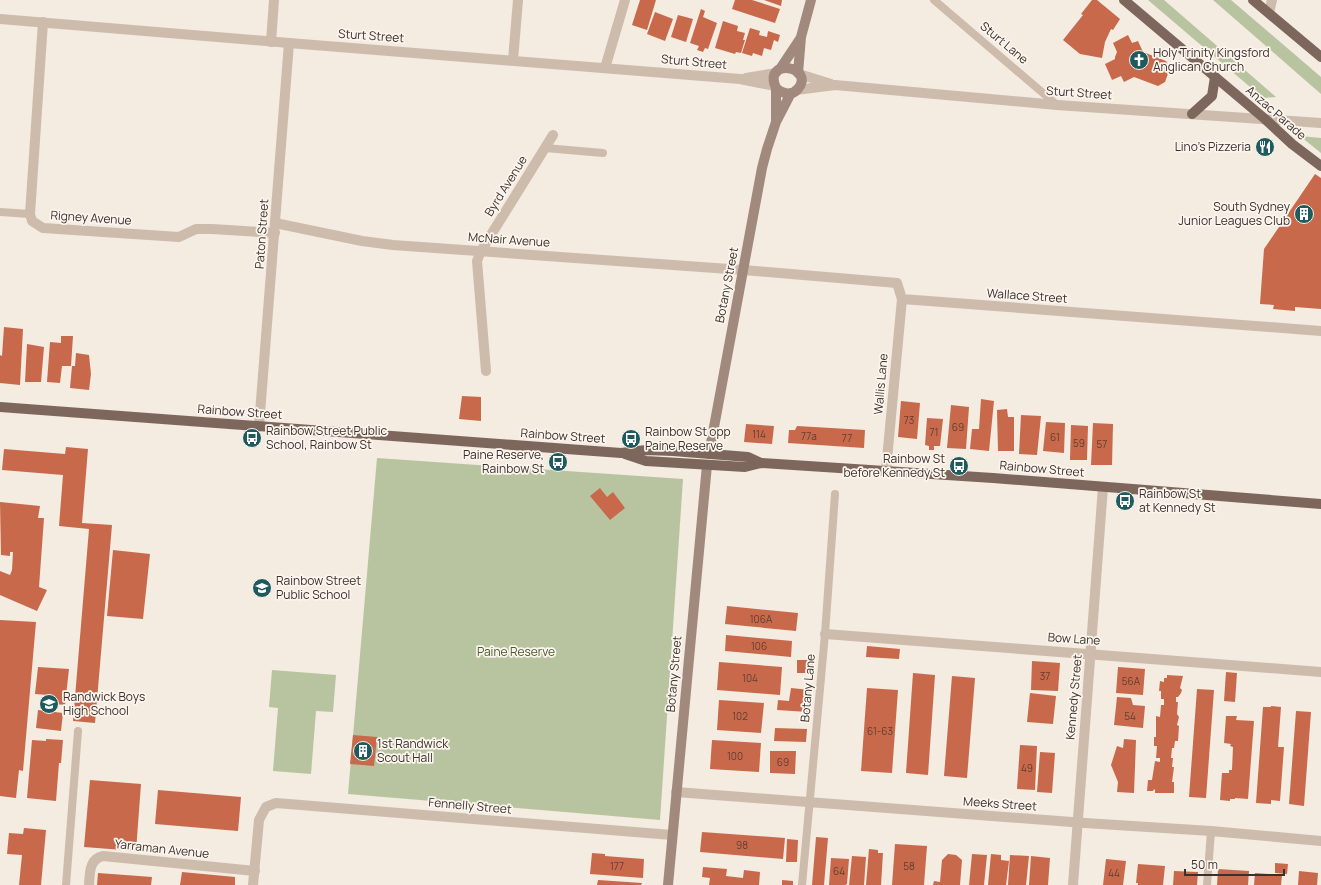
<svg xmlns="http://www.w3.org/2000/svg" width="1321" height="885" viewBox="0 0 1321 885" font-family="Manrope,sans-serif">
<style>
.green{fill:#b8c4a0}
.building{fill:#c8694b}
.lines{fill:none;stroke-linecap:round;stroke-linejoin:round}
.lane{stroke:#cdbbac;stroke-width:8}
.street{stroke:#cdbbac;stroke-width:10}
.secondary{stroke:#a18a7d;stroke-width:10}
.primary{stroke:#7d675c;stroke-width:10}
.labels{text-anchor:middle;stroke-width:3.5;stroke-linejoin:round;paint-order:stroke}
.number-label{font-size:10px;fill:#5e3e33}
.street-label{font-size:12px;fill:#3b302b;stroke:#fbf5ee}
.poi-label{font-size:12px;fill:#3b302b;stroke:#fbf5ee;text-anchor:start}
.park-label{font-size:12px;fill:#4a5a2e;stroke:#fbf5ee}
</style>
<rect width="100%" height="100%" fill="#f4ebe1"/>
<g class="green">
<polygon points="1148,0 1164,0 1276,97 1263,98"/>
<polygon points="1213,0 1231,0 1321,77 1321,94"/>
<polygon points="1300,136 1321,138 1321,153"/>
<polygon points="377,458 683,479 660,820 348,794"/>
<polygon points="272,670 336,675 333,712 316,711 311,774 273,771 278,708 269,707"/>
</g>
<g class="building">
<polygon points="640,0 656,0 647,30 632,25"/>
<polygon points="735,0 752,0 780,9 775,23 732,9"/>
<polygon points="764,0 782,0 781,6"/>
<polygon points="1092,0 1097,0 1120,19 1113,30 1111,29 1105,42 1102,58 1080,54 1063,40 1083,15 1081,14"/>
<polygon points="701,9 705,11 703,17 717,23 708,49 705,48 703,52 697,50 699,46 690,43"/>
<polygon points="655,12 673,19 665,41 647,34"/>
<polygon points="678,15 693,19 686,42 671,37"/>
<polygon points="723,21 738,26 737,31 745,33 743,40 745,40 741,53 736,52 735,54 715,48"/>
<polygon points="750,28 760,31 759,35 767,37 768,31 780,35 778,42 774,40 771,50 764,48 762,56 753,53 752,56 742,53"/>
<polygon points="1128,35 1132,43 1138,41 1143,52 1166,61 1170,68 1165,82 1158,86 1134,77 1124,82 1121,76 1112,80 1105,64 1115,59 1115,57 1117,52 1113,43"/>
<polygon points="1315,174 1321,178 1321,309 1295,307 1295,311 1273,309 1274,305 1260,304 1264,249"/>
<polygon points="4,327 23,329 20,385 0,383 0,355 2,356"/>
<polygon points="61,336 73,336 71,366 62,366 60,383 47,382 50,342 61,343"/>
<polygon points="27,344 44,347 41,382 25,382"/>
<polygon points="76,353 89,355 91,374 89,390 70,388 72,366 75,366"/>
<polygon points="462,396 481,397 481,421 459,419"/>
<polygon points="981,399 994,401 989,451 970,449 972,429 979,429"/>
<polygon points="901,401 920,403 917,439 898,437"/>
<polygon points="951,405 969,407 966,449 947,448"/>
<polygon points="1007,409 1008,417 1014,417 1014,451 998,451 997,410"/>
<polygon points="1021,415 1041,416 1037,455 1019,454"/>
<polygon points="927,418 943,419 940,446 934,446 934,450 929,450 929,446 925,445"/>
<polygon points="1046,422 1065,423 1064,453 1043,451"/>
<polygon points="1093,423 1113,424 1112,465 1091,465"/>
<polygon points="746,424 774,426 772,444 744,442"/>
<polygon points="1071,425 1088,426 1087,460 1070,460"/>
<polygon points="797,426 865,430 864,448 788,443 789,430 795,430"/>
<polygon points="66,447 88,449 82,523 112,525 95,723 73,721 89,529 59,526 63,475 2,470 4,449 65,454"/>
<polygon points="600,488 607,497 613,492 625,508 610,520 590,496"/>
<polygon points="0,502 40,506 38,518 44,518 39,587 47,590 37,611 0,595 0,571 10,575 12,570 13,552 10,552 10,556 1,555"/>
<polygon points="113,550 150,554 143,619 107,616"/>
<polygon points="727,606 798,613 796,631 725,624"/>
<polygon points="0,620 36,622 23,771 19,770 16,798 0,796"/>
<polygon points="726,635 792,641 791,657 725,651"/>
<polygon points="867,646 900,649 899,659 866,657"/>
<rect x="797" y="660" width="16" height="13"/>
<polygon points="1032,661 1060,663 1058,691 1031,690"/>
<polygon points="719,662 782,667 780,695 717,690"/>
<polygon points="38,667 69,669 65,705 47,703 48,695 35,694"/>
<polygon points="1118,667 1145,669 1143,695 1116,693"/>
<polygon points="1226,672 1237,673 1235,702 1224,701"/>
<polygon points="913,673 935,675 928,775 906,773"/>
<polygon points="1167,675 1183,676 1180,688 1182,690 1181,693 1178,697 1176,697 1176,702 1178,702 1177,714 1179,717 1177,725 1179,726 1178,741 1175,741 1174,748 1172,748 1171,758 1173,758 1172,767 1174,767 1172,782 1174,782 1174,793 1155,793 1155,790 1154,789 1153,791 1147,791 1148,780 1152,780 1155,761 1160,762 1160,758 1156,758 1157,746 1154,746 1154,737 1156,737 1156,716 1160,717 1161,705 1164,705 1164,699 1161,699 1161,691 1159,691 1160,681 1164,682 1164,678 1167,678"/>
<polygon points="952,676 975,678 967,778 944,776"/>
<polygon points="791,688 810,690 808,712 777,710 778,700 789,701"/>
<polygon points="867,688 898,690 892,773 861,771"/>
<polygon points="1197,689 1214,690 1206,798 1189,797"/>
<polygon points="1030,693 1056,696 1053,724 1027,722"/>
<polygon points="1117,697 1131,698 1133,705 1145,706 1143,728 1114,725"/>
<polygon points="719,700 764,703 761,733 717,730"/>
<polygon points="1271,706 1281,707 1278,747 1284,747 1280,801 1271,800 1271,804 1256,803 1263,707 1271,707"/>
<polygon points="38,710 63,713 61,731 36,728"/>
<polygon points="1296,711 1311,712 1304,806 1289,804"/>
<polygon points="1226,716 1237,716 1236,720 1254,721 1248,799 1235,798 1235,799 1230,799 1230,801 1220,800 1222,773 1229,773 1229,770 1232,770 1233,747 1230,746 1231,744 1224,743"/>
<polygon points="775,728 807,729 806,742 774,741"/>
<polygon points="353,735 377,737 374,766 350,764"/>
<polygon points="46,739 63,740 61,763 59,763 56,801 27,798 32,740 46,741"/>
<polygon points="1124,739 1136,740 1134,793 1117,792 1118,782 1111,765 1117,746 1123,748"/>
<polygon points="712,740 761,743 759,772 710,769"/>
<polygon points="1020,745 1037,746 1035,790 1017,789"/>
<polygon points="770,751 796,751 795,774 770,773"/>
<polygon points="1040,752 1055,753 1052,793 1037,792"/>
<polygon points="90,780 141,784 136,851 84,847"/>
<polygon points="158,790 241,797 238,831 155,824"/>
<polygon points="24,828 46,830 41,885 19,885 22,855 7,854 9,833 23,834"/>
<polygon points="702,832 785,838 783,859 700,852"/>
<polygon points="816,837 828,838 824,885 812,885"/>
<polygon points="787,839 798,840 797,862 786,862"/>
<polygon points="895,844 927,846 924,885 892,885"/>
<polygon points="869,849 878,850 878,853 883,853 881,885 866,885"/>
<polygon points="592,853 605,854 605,856 644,859 643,878 590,874"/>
<polygon points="948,854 956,855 962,860 960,885 933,885 934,881 940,882 942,860"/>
<polygon points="972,854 987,855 984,885 969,885"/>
<polygon points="991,854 1001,855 1001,860 1009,861 1006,885 988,885"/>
<polygon points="1010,855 1029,856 1026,885 1008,885"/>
<polygon points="852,856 866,857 864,885 849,885"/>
<polygon points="1031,856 1050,858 1048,885 1029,885"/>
<polygon points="831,858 849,859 847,884 845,885 829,885"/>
<polygon points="1106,859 1126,861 1123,885 1103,885"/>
<polygon points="1275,863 1288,864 1287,874 1275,873"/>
<polygon points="1138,864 1165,866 1163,885 1138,885 1138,883 1136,883"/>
<polygon points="703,867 727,869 726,876 743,878 744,870 760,872 759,885 709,885 710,878 702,877"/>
<polygon points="1218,869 1249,871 1248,885 1217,885"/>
<polygon points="1174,871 1198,872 1197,885 1173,885"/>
<polygon points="1299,871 1318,873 1317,885 1298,885"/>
<polygon points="182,872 235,877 235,885 180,885"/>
<polygon points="98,873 152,877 151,885 97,885"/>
<polygon points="1255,873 1282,875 1281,885 1254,885"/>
<polygon points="598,880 642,883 641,885 597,885"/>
<polygon points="782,880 793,881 793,885 782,885"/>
</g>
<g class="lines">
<g class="lane">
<polyline points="934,0 1057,105"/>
<polyline points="545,148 603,153"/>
<polyline points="0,212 30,214"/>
<polyline points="66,885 78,731"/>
<polyline points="802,885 825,634 835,494"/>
<polyline points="1207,885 1211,831"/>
</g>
<g class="street">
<polyline points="1269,13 1272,0"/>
<polyline points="0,19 289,43 740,79 775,86"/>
<polyline points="43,22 30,214 32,221 43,228 179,237 196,229 212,229 275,233"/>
<polyline points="271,42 274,0"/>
<polyline points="513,60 518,0"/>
<polyline points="605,68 625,0"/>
<polyline points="799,74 831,84"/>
<polyline points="746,78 776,73"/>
<polyline points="796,90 835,85 1057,105 1321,123"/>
<polyline points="275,223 362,241 393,245 743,270 897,283 902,299 1321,331"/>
<polyline points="486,371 477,261 481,251 553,135"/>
<polyline points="259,426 289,43"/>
<polyline points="886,470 902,299"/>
<polyline points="825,634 1321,672"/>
<polyline points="676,792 1085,823 1211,831 1321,841"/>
<path d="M 89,885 C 90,873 89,859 103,856 L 255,871"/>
<polyline points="253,885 259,820 266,807 276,803 672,835"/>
<polyline points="1073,885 1103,487"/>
</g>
<g class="secondary">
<polyline points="780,69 800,39"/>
<polyline points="798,73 801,37 811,0"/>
<path d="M 776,120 L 776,88 C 762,57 816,66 798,89 C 792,96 782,94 776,88"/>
<polyline points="709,454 762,168 767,149 776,122 791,93"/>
<polyline points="668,885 707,465"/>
</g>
<g class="primary">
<polyline points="1124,0 1265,119 1292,144 1321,166"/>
<polyline points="1253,0 1321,57"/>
<polyline points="1192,114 1212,96 1215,77"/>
<polyline points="0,407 621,453 646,450 673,451 748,457 761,463"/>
<polyline points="625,454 646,461 745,467 761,463 993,478 1321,504"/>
</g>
</g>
<defs>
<g id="church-disc" transform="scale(1)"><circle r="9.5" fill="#1f5a5e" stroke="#fbf5ee"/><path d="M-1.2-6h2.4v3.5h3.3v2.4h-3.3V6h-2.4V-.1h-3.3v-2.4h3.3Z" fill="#fff"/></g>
<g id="restaurant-disc" transform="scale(1)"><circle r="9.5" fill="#1f5a5e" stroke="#fbf5ee"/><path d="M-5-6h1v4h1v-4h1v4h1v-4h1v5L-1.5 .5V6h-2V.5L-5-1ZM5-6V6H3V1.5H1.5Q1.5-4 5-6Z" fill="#fff"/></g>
<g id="building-disc" transform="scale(1)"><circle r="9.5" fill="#1f5a5e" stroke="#fbf5ee"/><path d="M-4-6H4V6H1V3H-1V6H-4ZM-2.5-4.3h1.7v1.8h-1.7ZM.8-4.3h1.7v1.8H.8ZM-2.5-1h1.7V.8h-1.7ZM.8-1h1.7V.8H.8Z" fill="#fff"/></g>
<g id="bus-disc" transform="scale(1)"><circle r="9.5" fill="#1f5a5e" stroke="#fbf5ee"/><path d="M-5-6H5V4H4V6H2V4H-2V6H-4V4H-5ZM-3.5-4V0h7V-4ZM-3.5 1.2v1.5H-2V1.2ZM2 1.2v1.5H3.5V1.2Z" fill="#fff"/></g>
<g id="school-disc" transform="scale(1)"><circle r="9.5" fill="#1f5a5e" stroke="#fbf5ee"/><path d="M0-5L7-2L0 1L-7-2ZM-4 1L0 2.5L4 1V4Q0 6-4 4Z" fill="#fff"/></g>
</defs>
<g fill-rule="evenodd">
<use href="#church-disc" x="1139" y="60"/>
<use href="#restaurant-disc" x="1265" y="147"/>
<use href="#building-disc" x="1304" y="214"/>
<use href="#bus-disc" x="252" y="438"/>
<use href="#bus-disc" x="631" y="439"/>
<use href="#bus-disc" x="558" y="462"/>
<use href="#bus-disc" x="959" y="466"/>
<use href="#bus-disc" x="1125" y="501"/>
<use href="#school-disc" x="262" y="588"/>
<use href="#school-disc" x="49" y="704"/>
<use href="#building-disc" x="363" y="751"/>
</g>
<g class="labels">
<g class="number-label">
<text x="909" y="424">73</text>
<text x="958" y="431">69</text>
<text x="934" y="436">71</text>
<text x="759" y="438">114</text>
<text x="809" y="440">77a</text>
<text x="1055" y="441">61</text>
<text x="847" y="442">77</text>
<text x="1079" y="447">59</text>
<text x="1102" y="448">57</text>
<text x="761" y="623">106A</text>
<text x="759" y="650">106</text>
<text x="1045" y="680">37</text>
<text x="750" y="682">104</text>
<text x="1131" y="685">56A</text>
<text x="740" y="720">102</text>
<text x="1130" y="720">54</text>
<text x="880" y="735">61-63</text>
<text x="735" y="760">100</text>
<text x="783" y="766">69</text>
<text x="1027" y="772">49</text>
<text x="742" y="849">98</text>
<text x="617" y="870">177</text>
<text x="909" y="870">58</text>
<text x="839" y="875">64</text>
<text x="1114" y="877">44</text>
</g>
<g class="street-label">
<text transform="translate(371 36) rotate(4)" y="4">Sturt Street</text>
<text transform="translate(1004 43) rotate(40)" y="4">Sturt Lane</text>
<text transform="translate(694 62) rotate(5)" y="4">Sturt Street</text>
<text transform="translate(1079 93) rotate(4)" y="4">Sturt Street</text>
<text transform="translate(1276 113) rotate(41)" y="4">Anzac Parade</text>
<text transform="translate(506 186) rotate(-58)" y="4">Byrd Avenue</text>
<text transform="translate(91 218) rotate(4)" y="4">Rigney Avenue</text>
<text transform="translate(262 234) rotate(-86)" y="4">Paton Street</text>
<text transform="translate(509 240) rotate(4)" y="4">McNair Avenue</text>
<text transform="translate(727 285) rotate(-79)" y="4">Botany Street</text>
<text transform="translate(1027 296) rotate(4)" y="4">Wallace Street</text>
<text transform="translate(881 384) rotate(-85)" y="4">Wallis Lane</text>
<text transform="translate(240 412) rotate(4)" y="4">Rainbow Street</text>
<text transform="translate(563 436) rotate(4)" y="4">Rainbow Street</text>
<text transform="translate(1042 469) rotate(5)" y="4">Rainbow Street</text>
<text transform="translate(1074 639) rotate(4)" y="4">Bow Lane</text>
<text transform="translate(674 674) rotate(-85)" y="4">Botany Street</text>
<text transform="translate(808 688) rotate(-85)" y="4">Botany Lane</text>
<text transform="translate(1074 697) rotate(-85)" y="4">Kennedy Street</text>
<text transform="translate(1000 804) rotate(4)" y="4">Meeks Street</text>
<text transform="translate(470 806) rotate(5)" y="4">Fennelly Street</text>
<text transform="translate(162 849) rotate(6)" y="4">Yarraman Avenue</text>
</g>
<g class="poi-label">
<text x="1153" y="57">Holy Trinity Kingsford<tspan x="1153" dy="14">Anglican Church</tspan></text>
<text x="1251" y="151" text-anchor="end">Lino's Pizzeria</text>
<text x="1290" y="211" text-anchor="end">South Sydney<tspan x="1290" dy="14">Junior Leagues Club</tspan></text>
<text x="266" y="435">Rainbow Street Public<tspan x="266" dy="14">School, Rainbow St</tspan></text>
<text x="645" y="436">Rainbow St opp<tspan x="645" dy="14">Paine Reserve</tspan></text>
<text x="544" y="459" text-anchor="end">Paine Reserve,<tspan x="544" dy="14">Rainbow St</tspan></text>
<text x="945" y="463" text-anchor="end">Rainbow St<tspan x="945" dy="14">before Kennedy St</tspan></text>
<text x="1139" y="498">Rainbow St<tspan x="1139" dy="14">at Kennedy St</tspan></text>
<text x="276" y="585">Rainbow Street<tspan x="276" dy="14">Public School</tspan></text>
<text x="63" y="701">Randwick Boys<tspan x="63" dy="14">High School</tspan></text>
<text x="377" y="748">1st Randwick<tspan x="377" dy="14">Scout Hall</tspan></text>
</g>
<g class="park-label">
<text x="516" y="656">Paine Reserve</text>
</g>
</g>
<path d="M1185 869v6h99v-6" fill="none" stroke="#3b302b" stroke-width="2"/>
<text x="1191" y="869" font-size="12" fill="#3b302b" stroke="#fbf5ee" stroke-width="3" paint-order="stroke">50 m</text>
</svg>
